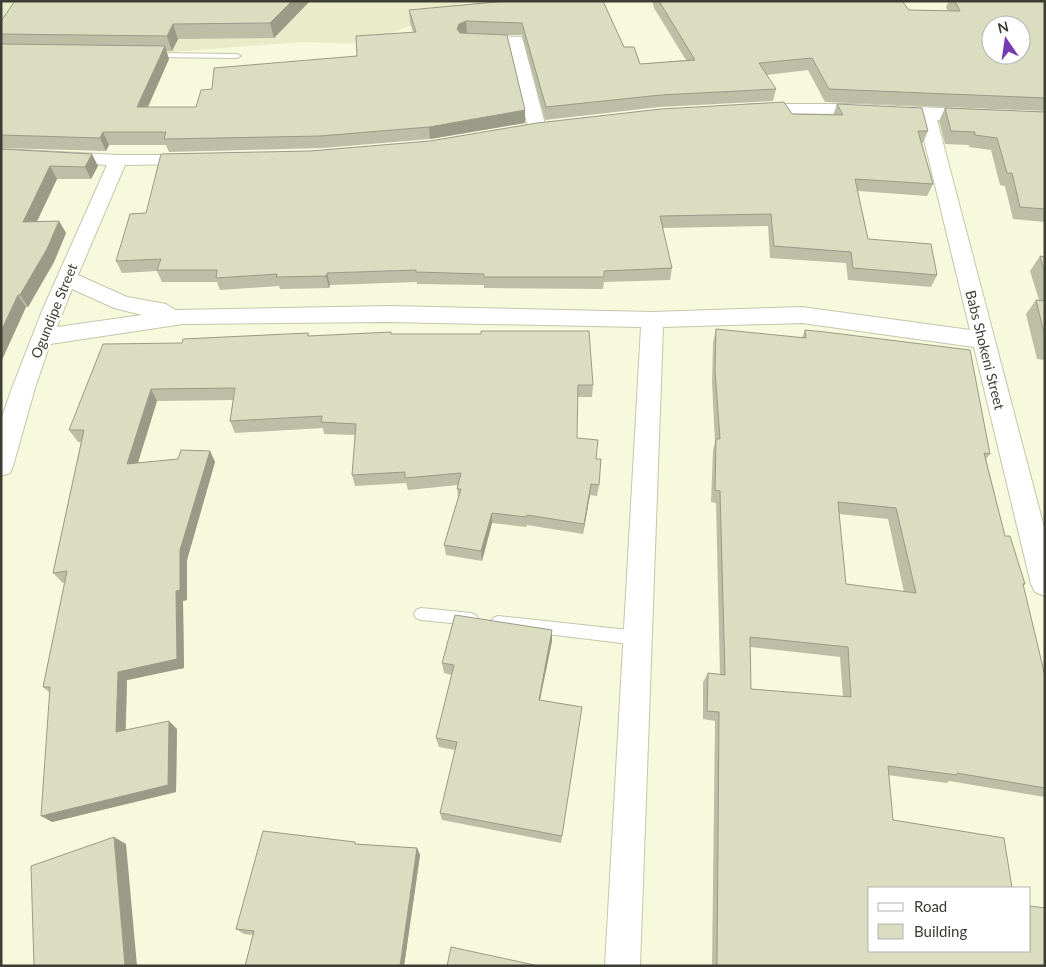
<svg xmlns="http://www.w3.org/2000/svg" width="1046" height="967" viewBox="0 0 1046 967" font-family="Lato,sans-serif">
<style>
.built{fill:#eaecc9}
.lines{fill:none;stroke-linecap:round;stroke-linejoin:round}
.lane-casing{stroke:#c4c6ab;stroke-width:2}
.street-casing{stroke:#c4c6ab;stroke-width:2}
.lane{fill:#fff;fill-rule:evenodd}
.street{fill:#fff;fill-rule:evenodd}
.wall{fill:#bcbea6;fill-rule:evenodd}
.shaded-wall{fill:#999b87}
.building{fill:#dbddc1;stroke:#999b87;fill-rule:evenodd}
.labels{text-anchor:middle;stroke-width:5;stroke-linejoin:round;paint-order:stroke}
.street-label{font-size:14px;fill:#3d3e33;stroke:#fff}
</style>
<rect width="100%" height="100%" fill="#f7f9dc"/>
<polygon class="built" points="1,1 466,1 420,22 363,44 302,42 172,52 39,48 1,44"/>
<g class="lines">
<g class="lane-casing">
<g id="lane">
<polygon points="148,53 237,54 241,56 237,58 151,57 148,57"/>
<polygon points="421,608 471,613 476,615 478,619 476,623 471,625 421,620 416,618 414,614 416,610"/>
<polygon points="498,616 638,631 643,633 645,638 643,643 638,645 498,628 493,626 491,622 493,618"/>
</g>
</g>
<g class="street-casing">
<g id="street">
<polygon points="474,35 522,37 546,128 543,132 531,132 528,128 509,45 468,43 466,40 468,37"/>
<path d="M 753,104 L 855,104 L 1045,113 L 1045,123 L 937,120 L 1045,531 L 1045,596 L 1035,592 L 1031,584 L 974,347 L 802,323 L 663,327 L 640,966 L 605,966 L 641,327 L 389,322 L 183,324 L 50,344 L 35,388 L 13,466 L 10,473 L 1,476 L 1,420 L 12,388 L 42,311 L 107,165 L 1,159 L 1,149 L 118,155 L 200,155 L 203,159 L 200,163 L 194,164 L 125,165 L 78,275 L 127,297 L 166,304 L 175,310 L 389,306 L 652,312 L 802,307 L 970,330 L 919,119 L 855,114 L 747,113 L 744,109 L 747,105 ZM 72,289 L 114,308 L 142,315 L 57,327 Z"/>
</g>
</g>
<use href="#lane" class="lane"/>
<use href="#street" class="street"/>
</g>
<g class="wall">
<polygon points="15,1 310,1 274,38 178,39 172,51 166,51 169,59 148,107 196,107 212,89 357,56 413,32 410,23 409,10 501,1 603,1 624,47 640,64 686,60 654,8 652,1 902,1 909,10 948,11 946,7 949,1 1045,1 1045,111 825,102 808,70 766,75 776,89 773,101 659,107 545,120 522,35 507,35 525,110 525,123 430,139 323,148 169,152 166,145 109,145 106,151 1,148 1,21"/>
<polygon points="837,104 928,131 923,143 922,143 933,184 927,196 858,191 868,239 937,275 931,287 848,280 846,263 770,258 768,226 662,228 672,268 670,280 604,282 603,289 484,288 484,285 417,284 417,282 330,285 329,288 280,289 279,286 220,290 217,282 162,282 157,271 122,273 116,261 146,213 310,151 792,114 833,115"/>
<polygon points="945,108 1045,112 1045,222 1013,219 1005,186 1000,185 991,150 969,147 969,145 945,144 939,121"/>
<polygon points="1,149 98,166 91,179 57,179 37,221 59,221 66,233 54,262 28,307 26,307 1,362"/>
<polygon points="1040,256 1045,257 1045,360 1037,359 1026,314 1036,300 1039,300 1030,271"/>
<path d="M 716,329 L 802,338 L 805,330 L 990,454 L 986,459 L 1005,536 L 1025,584 L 1023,586 L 1045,676 L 1045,797 L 949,781 L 947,783 L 888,775 L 870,888 L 1045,966 L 712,966 L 715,721 L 703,719 L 703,682 L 708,673 L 720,674 L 716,503 L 711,502 L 713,451 L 715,442 L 712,383 L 713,343 ZM 839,514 L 888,519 L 904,592 L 846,584 ZM 750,647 L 840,657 L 843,697 L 751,689 Z"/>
<polygon points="308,333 309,336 392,334 593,385 592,397 577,397 577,438 596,459 599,485 597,496 590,495 583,534 527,525 526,527 492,523 482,561 446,555 444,545 458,498 457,489 458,485 408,490 406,483 355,486 352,475 355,435 324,434 323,428 235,433 230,421 233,400 157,401 138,463 178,459 210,451 215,462 187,560 187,600 183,601 184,668 127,680 126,730 177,729 176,792 52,822 50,693 43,687 65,583 63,583 53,573 81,442 78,442 69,430 182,343"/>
<polygon points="552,630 552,641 540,700 582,707 561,843 442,820 440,813 455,750 439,747 436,738 452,675 444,673 442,663"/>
<polygon points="357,844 417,848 420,855 404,966 245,966 253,935 244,934 236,929"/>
</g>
<g class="shaded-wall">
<polygon points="292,1 310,1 274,38 270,23"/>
<polygon points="466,21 467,33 459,36 457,29 459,24"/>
<polygon points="173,24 178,39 172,51 167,36"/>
<polygon points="165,46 169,59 142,120 137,107"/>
<polygon points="525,110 525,123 430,139 429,127"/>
<polygon points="103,132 109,145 106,151 100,138"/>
<polygon points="92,154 98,166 91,179 85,167"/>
<polygon points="50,166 57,179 31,234 23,222"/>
<polygon points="59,221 66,233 54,262 28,307 20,295"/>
<polygon points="327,273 330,285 329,288 326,276"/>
<polygon points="18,295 26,307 1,362 1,331"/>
<polygon points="151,389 157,401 134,475 127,464"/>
<polygon points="210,451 215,462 187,560 187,600 183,601 184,668 127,680 125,739 116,732 118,672 176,591 180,550"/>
<polygon points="591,484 590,495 583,534 584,524"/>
<polygon points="492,513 492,523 482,561 481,551"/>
<polygon points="552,630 552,641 538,709 539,700"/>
<polygon points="169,721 177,729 176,792 52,822 41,816"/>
<polygon points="114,837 126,844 137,966 125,966"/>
<polygon points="417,848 420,855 404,966 400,966"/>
</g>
<g class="building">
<polygon points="15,1 292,1 270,23 173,24 167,36 1,34 1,21"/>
<path d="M 506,1 L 603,1 L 624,47 L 634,47 L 640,64 L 695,60 L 659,1 L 902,1 L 909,10 L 960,11 L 955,1 L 1045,1 L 1045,98 L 829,89 L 812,58 L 759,63 L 776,89 L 661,95 L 546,107 L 522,23 L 466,21 L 459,24 L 457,29 L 460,33 L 507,35 L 525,110 L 429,127 L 320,136 L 164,139 L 166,132 L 103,132 L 100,138 L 1,135 L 1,44 L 165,46 L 137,107 L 196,107 L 201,90 L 212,89 L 214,68 L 357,56 L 356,36 L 416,32 L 409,10 ZM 991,25 L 1021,25 L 1021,55 L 991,55 Z"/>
<polygon points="784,102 792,114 843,115 837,104 922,108 928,131 918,131 933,184 855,179 868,239 931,244 937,275 853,268 851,252 774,246 771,214 660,216 672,268 604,271 604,277 484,277 484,274 416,272 416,270 327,273 326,276 276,277 277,274 216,278 217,270 157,270 161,259 116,261 130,214 146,213 161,154 310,151 430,141 537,123 661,109"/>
<polygon points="945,108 1045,112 1045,209 1020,207 1012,173 1007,173 997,138 975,135 975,132 951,131"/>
<polygon points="1,149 92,154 85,167 50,166 23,222 59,221 47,249 20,295 18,295 1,331"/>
<polygon points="1040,256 1045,257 1045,274"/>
<polygon points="1036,300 1045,301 1045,337"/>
<path d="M 716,329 L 806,338 L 805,330 L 825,332 L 970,350 L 990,454 L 984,453 L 1005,536 L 1010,536 L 1025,584 L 1023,584 L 1045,676 L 1045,788 L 957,773 L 957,775 L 888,766 L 893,820 L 1004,838 L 1012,888 L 870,888 L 870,951 L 1030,951 L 1030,906 L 1045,908 L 1045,966 L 717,966 L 719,712 L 707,711 L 708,673 L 725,675 L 720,491 L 715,490 L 716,439 L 720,439 L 715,370 ZM 838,502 L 896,508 L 916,593 L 846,584 ZM 750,637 L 848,647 L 851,697 L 751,689 Z"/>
<polygon points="481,331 589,331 593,385 578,385 577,438 598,440 596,459 601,459 599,485 591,484 584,524 527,515 526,517 492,513 481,551 444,545 461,489 457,489 461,473 405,478 405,472 352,475 356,424 321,422 322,416 230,421 235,388 151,389 127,464 178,459 181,450 210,451 180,550 180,590 176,591 177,659 118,672 116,732 169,721 168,785 41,816 50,687 43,687 67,571 53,573 84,430 69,430 103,344 182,343 183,339 308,333 308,336 391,332 391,334 481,334"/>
<polygon points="455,615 552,630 539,700 582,707 562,836 440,813 457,742 436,738 454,665 442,663"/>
<polygon points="263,831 355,842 355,844 417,848 400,966 245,966 254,931 236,929"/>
<polygon points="114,837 125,966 34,966 31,866"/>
<polygon points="451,947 539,966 447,966"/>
</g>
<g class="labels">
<g class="street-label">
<text transform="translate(54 311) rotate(-68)" y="5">Ogundipe Street</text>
<text transform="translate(985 350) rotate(76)" y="5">Babs Shokeni Street</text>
</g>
</g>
<rect width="1046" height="967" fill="none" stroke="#3d3e33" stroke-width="5"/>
<rect x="868" y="887" width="162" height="65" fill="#ffffff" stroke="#b1b2ad"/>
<rect x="878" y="903" width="25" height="8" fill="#ffffff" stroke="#b1b2ad"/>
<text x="914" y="912" font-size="15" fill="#3d3e33">Road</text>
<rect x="878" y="924" width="25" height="15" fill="#dbddc1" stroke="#b1b2ad"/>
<text x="914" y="937" font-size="15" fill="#3d3e33">Building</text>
<g transform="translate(1006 40) rotate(347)"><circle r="24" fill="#ffffff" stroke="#b1b2ad"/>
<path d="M0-4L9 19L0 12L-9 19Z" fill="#763bb1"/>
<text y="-8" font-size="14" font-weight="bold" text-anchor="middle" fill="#3d3e33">N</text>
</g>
</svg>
